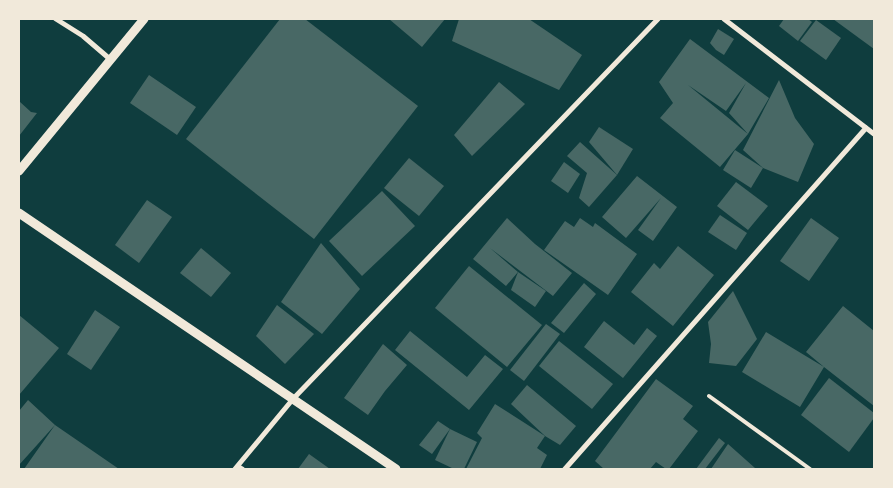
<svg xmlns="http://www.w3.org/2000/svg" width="893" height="488" viewBox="0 0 893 488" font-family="Helvetica,sans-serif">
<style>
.building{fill:#486865;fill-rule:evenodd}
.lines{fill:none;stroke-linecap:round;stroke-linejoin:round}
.service{stroke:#f1e9da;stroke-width:4}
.minor{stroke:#f1e9da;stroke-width:5}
.tertiary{stroke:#f1e9da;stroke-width:9}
</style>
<rect width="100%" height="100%" fill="#0f3d3e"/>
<g class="building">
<polygon points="280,19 305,19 418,106 314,239 186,139"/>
<polygon points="389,19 445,19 422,47"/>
<polygon points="459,19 529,19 582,55 559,90 452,41"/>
<polygon points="784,19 808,19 812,22 798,41 779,26"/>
<polygon points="833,19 874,19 874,49"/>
<polygon points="816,20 841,38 826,60 800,41"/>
<polygon points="718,29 734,39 724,55 716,50 710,43"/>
<path d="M 690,39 L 769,98 L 748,134 L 720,167 L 660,118 L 673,103 L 659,82 ZM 746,83 L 729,113 L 748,134 L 688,85 L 726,111 Z"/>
<polygon points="149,75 196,107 177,135 130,103"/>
<polygon points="779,80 795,118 814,144 798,182 763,168 743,150"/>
<polygon points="499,82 525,104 472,156 454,135"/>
<polygon points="19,101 31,112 37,113 19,136"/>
<polygon points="599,127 633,149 617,175 589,142"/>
<polygon points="580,142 617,175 589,207 579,198 587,173 567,156"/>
<polygon points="735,150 763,168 751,188 723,170"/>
<polygon points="409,158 444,186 419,216 384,188"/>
<polygon points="564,162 580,174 568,193 551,181"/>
<polygon points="637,176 677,207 653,241 638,230 661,198 626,238 602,217"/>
<polygon points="736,182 768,206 748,230 717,206"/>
<polygon points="382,191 415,226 362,276 329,241"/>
<polygon points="147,200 172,217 139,263 115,245"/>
<polygon points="720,215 747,233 736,250 708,232"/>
<polygon points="507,218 535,244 572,273 553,296 490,248 518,272 506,286 473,259"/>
<polygon points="580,218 593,227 595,223 637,254 608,295 544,250 565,221 574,227"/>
<polygon points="811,218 839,238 809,281 780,261"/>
<polygon points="321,243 360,289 322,334 281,302"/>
<polygon points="678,246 714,275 673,326 631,292 654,263 660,269"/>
<polygon points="201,248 231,273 211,297 180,273"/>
<polygon points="469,266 542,325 507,367 435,308"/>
<polygon points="518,272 546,291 535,307 511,290"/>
<polygon points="584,283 596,294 564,333 551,323"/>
<polygon points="733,291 757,339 736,366 709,363 711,344 708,322"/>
<polygon points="277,305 314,334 285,364 256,336"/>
<polygon points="843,306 874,331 874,406 824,367 800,407 742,372 766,332 824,367 806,352"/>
<polygon points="95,310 120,327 91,370 67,354"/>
<polygon points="19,315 59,348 19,395"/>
<polygon points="604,321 634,345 647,328 657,336 623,378 584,347"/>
<polygon points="546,324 560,334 524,381 510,370"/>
<polygon points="410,331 467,377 485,355 503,369 469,410 395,350"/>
<polygon points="559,341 613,384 592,409 539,366"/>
<polygon points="383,344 407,365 385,391 368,415 344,398"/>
<polygon points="829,378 874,413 874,418 849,452 801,415"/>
<polygon points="656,379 693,406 683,419 698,431 669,469 666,469 656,462 650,469 604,469 595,461"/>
<polygon points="527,385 576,426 560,445 545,436 511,404"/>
<polygon points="28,400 55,425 119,469 24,469 55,425 19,465 19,411"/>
<polygon points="495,404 545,436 537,448 547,455 540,469 466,469 482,438 477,433"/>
<polygon points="438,421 450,429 432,454 419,445"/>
<polygon points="450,429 477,442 464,469 454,469 435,460"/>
<polygon points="719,438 725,443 705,469 696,469"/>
<polygon points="728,444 755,468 758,469 711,469"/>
<polygon points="309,454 330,469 298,469"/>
</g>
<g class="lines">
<g class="service">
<polyline points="709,396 810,469"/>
<polyline points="238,466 243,469"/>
</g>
<g class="minor">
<polyline points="56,19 83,36 111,60"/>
<polyline points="724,19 874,134"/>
<polyline points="235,469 293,399 658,19"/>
<polyline points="565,469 866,128"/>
</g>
<g class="tertiary">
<polyline points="19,171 144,19"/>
<polyline points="19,213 396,469"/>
</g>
</g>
<rect width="893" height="488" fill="none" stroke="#f1e9da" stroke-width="40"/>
</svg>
